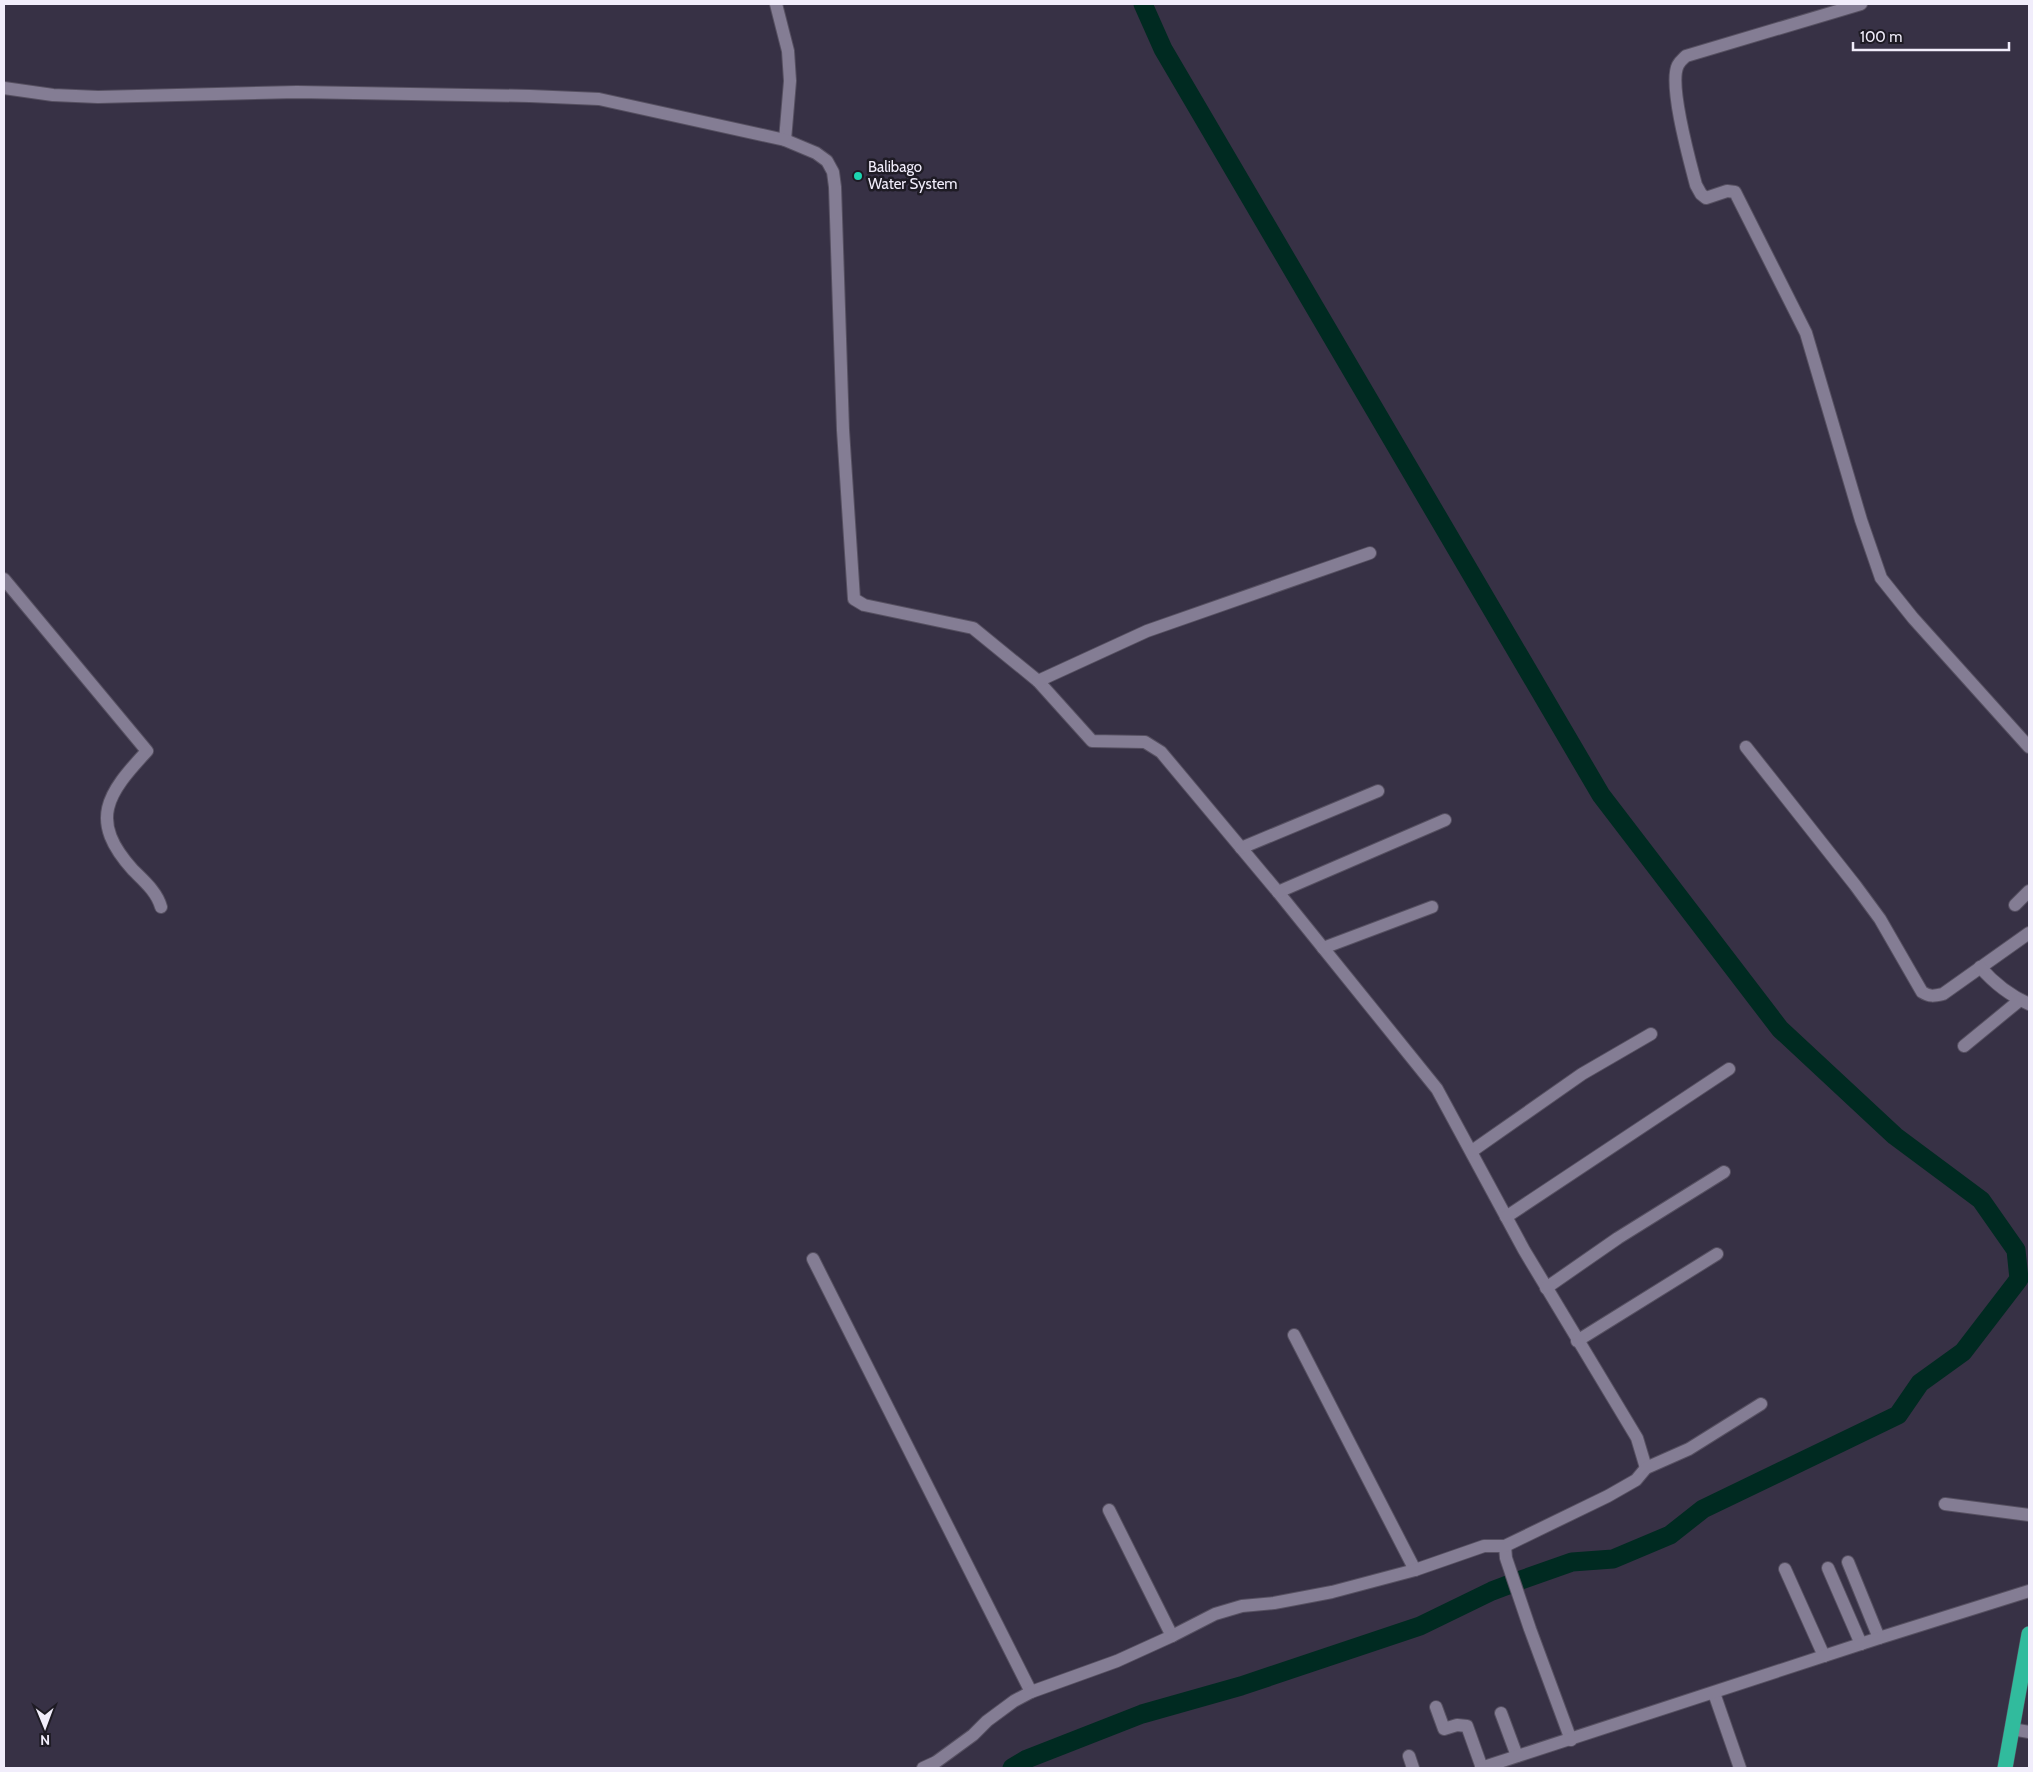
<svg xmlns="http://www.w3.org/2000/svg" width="2033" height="1772" viewBox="0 0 2033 1772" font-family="Cabin,sans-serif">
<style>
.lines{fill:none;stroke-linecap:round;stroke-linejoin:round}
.river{stroke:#002a21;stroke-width:19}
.minor-casing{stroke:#565061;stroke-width:14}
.highway-casing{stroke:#565061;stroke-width:16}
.minor{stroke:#847d94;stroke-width:12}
.highway{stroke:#31bb9d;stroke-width:15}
.poi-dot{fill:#1dd5b1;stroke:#1e1b24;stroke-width:2}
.labels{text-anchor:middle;stroke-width:5;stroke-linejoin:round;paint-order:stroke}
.poi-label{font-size:15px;fill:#f1edfb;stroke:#1e1b24;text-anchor:start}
</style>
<rect width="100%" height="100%" fill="#373145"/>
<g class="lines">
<polyline class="river" points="1012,1768 1027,1759 1142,1714 1241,1686 1420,1626 1492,1591 1521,1580 1572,1562 1613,1559 1670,1535 1703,1509 1898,1415 1920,1383 1963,1352 2019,1279 2016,1250 1981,1200 1895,1136 1780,1029 1601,795 1163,49 1143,4"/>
<g class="minor-casing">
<g id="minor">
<polyline points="776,4 788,51 790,81 785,140"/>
<path d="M 1861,4 L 1686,56 C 1683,59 1680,61 1678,65 C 1668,84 1690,162 1696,185 L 1701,194 L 1706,198 L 1727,191 L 1735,192 L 1806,333 L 1861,520 L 1881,578 L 1913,618 L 2029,747"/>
<polyline points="4,88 53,95 98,97 297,92 530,96 599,99 785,140 816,153 827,161 833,172 835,187 843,430 854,599 864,605 973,628 1038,681 1092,741 1145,742 1161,752 1278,892 1437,1089 1524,1250 1637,1438 1646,1468"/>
<path d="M 4,579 L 147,751 C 107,794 88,820 133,870 C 144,881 157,892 161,907"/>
<polyline points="1038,681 1147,631 1370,553"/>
<path d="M 1746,747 L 1855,885 L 1880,919 L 1922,992 C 1930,997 1934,996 1943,994 L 2029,933"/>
<polyline points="1241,848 1378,791"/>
<polyline points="1278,892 1445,820"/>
<polyline points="2015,905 2029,891"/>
<polyline points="1323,948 1432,907"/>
<path d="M 1980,967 C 1993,982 2011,996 2029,1004"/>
<polyline points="1964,1046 2020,1000"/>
<polyline points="1472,1151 1582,1074 1651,1034"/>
<polyline points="1506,1217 1729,1069"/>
<polyline points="813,1259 1031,1692"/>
<polyline points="1546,1288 1618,1238 1724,1172"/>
<polyline points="1294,1335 1415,1570"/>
<polyline points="1577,1341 1717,1254"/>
<polyline points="1945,1504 2029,1515"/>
<polyline points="1109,1510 1172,1636"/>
<polyline points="1505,1546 1506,1558 1530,1629 1571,1740"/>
<polyline points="1848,1562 1879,1638"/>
<polyline points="1828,1568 1861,1644"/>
<polyline points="1785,1569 1824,1656"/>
<polyline points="1714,1693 1740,1768"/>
<polyline points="1436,1707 1444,1729 1457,1725 1467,1726 1482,1768"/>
<polyline points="1501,1713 1517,1756"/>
<polyline points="2012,1729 2029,1732"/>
<polyline points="1409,1756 1413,1768"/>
<polyline points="923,1768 936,1762 973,1735 987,1721 1014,1701 1031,1692 1117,1661 1172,1636 1215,1614 1242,1606 1274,1603 1332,1592 1415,1570 1484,1546 1505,1546 1608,1496 1636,1480 1646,1468 1689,1449 1761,1404"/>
<polyline points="1481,1768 1879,1638 2029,1591"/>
</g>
</g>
<g class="highway-casing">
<polyline id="highway" points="2005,1768 2029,1634"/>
</g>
<use href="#minor" class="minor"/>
<use href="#highway" class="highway"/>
</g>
<circle class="poi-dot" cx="858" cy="176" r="5"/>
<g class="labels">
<g class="poi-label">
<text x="868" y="172">Balibago<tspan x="868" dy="17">Water System</tspan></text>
</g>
</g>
<rect width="2033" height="1772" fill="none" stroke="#f1edfb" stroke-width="10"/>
<g transform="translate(45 1727) rotate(179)" stroke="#1e1b24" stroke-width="4" paint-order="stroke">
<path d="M0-4L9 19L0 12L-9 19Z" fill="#f1edfb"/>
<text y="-8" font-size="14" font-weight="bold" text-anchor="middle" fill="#f1edfb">N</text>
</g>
<path d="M1853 42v8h156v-8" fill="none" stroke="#f1edfb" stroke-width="2.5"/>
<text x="1860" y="42" font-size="15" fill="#f1edfb" stroke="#1e1b24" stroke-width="4" paint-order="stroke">100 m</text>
</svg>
